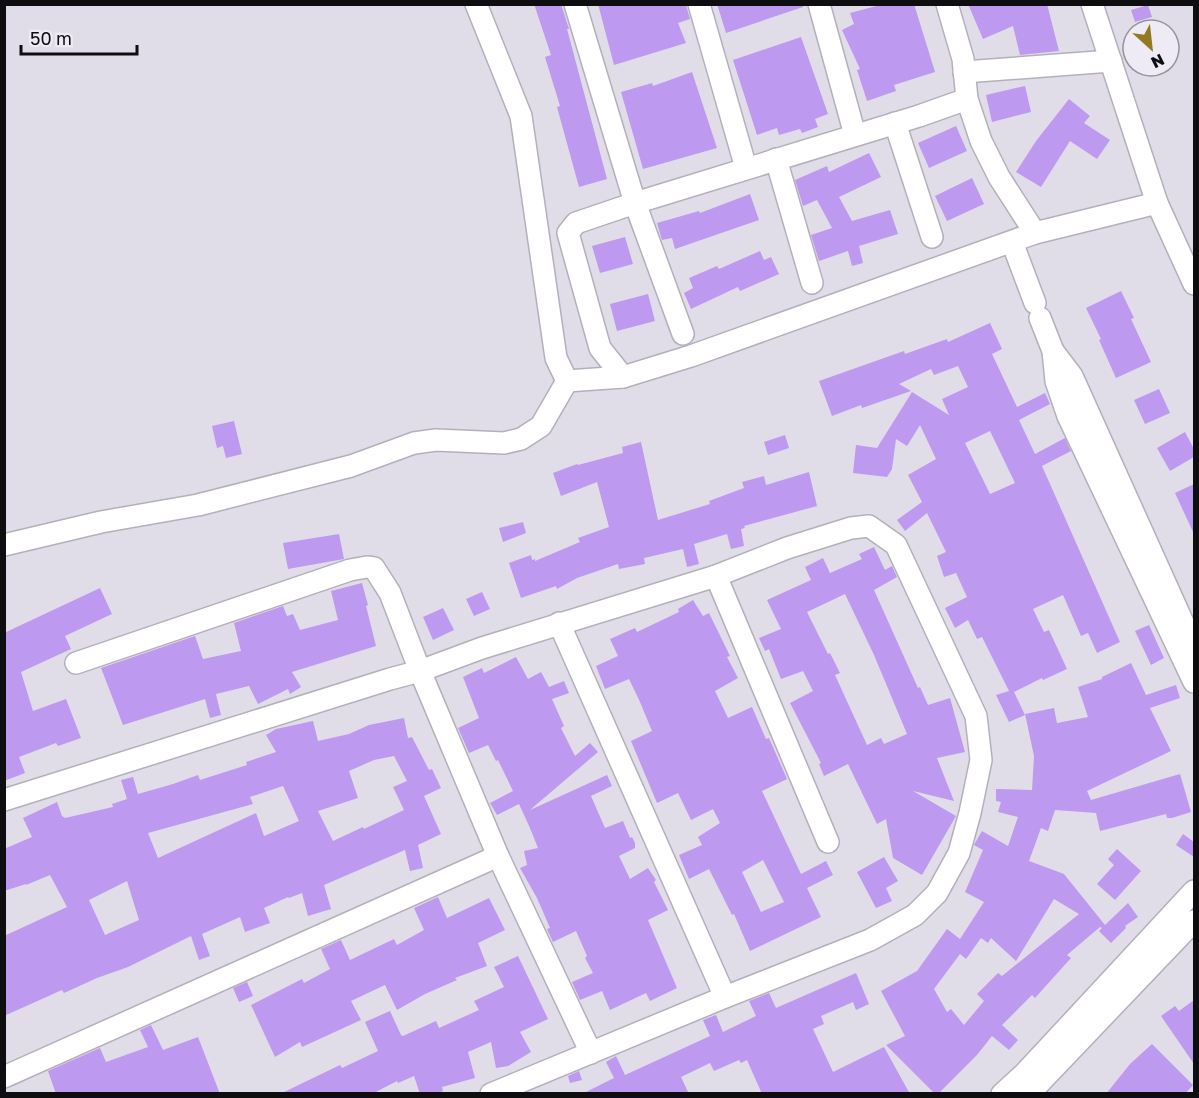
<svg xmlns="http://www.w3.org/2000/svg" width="1199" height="1098" viewBox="0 0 1199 1098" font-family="'Golos Text',sans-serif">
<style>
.building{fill:#bd99ef;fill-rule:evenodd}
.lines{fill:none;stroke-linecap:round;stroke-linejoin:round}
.minor-casing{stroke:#b4b0bb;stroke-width:24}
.minor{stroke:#fff;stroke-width:21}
</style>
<rect width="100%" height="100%" fill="#e1dde8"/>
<g class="building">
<polygon points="534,4 561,4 569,29 567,29 607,179 579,187 557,107 560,106 545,57 551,55"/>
<polygon points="598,4 686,5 690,19 678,23 686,43 614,65"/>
<polygon points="717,4 803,4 803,7 726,33"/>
<polygon points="884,4 914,4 935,72 894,85 896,91 867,101 857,70 860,69 842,30 854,24 850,13"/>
<polygon points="968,4 1047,4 1059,51 1020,55 1013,26 983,39"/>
<polygon points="1148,5 1152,17 1135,22 1131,10"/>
<polygon points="801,37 828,114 815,119 818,127 802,133 800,129 779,135 777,128 757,135 733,60"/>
<polygon points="692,72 717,148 643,169 621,92 652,83 653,86"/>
<polygon points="1025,86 1031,112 992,122 986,95"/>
<polygon points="1069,99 1090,116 1084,123 1110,140 1097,159 1070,141 1041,187 1016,172 1036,141"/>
<polygon points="956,126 967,151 929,168 918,143"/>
<polygon points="869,153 881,177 839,197 852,221 890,210 898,234 859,246 863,263 852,266 848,251 819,261 811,235 832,228 817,200 803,206 795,180 827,166 829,172"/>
<polygon points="972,178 984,204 947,221 935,196"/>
<polygon points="750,194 759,220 675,249 672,238 662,240 657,223 699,211 700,213"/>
<polygon points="625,237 633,264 600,273 592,246"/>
<polygon points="760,251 764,260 771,257 779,274 740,291 738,287 691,309 684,293 693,288 689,278 717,266 719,269"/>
<polygon points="1121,291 1134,318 1131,319 1151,362 1116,378 1099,340 1101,339 1086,308"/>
<polygon points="648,294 655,321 617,331 610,304"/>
<path d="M 990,323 L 1002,349 L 992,354 L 1017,407 L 1045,393 L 1050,404 L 1019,420 L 1035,454 L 1065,438 L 1071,451 L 1042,466 L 1120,642 L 1097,653 L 1088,633 L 1081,636 L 1063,595 L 1033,609 L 1044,632 L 1049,630 L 1067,669 L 1043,680 L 1042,678 L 1014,692 L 1025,715 L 1009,722 L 996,695 L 1009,691 L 982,637 L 977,639 L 968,620 L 955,628 L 945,608 L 967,597 L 956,573 L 944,577 L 937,556 L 946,552 L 927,513 L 905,531 L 897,520 L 922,502 L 908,475 L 936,459 L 920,425 L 907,446 L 896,439 L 892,469 L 887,477 L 853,473 L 856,445 L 877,448 L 912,392 L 949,415 L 942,399 L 968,387 L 958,366 L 934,375 L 931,369 L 899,384 L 911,391 L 862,408 L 861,405 L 832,416 L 819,381 L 904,351 L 905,354 L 947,339 L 948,342 ZM 990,431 L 1015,483 L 990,494 L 965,443 Z"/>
<polygon points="1159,389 1170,413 1145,424 1134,400"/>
<polygon points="234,421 242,454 226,458 223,446 217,448 212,426"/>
<polygon points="1185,432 1194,449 1194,457 1170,471 1157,448"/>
<polygon points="785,435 789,448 768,455 764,442"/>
<polygon points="641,442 658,520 710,504 709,501 744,488 742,482 764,476 766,485 809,472 817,506 744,526 745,528 741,529 744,546 731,549 727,534 694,544 699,564 687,567 683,549 644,558 645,564 619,569 618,564 577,578 557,589 556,586 521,598 509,563 531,555 532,560 535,559 535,561 580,542 578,538 609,527 597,482 561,496 553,473 577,464 578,465 623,453 622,447"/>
<polygon points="1194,484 1194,534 1175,493"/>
<polygon points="523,522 526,533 503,542 499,528"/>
<polygon points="339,534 344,559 288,569 283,543"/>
<path d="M 874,547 L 885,570 L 892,566 L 897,577 L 874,590 L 918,688 L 920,687 L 928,705 L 950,698 L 965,752 L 937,758 L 954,801 L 913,791 L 956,816 L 922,875 L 893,858 L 886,819 L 877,824 L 848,764 L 824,776 L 819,764 L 821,763 L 790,703 L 813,691 L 803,671 L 781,679 L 769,649 L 765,651 L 759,638 L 781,629 L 767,600 L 811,580 L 805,567 L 823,558 L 830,573 L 862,559 L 859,554 ZM 845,594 L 874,655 L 907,734 L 884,744 L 881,738 L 867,745 L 835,675 L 840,673 L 830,653 L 828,654 L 807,612 Z"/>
<polygon points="362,583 368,605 366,606 376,646 292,672 301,687 290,694 288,689 258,704 249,686 216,694 221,715 210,718 205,699 123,725 101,668 195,636 203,659 241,651 234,623 283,606 287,616 293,614 300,630 338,620 331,591"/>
<polygon points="100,588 112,614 65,636 71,649 21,672 33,711 66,699 81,738 58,746 56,743 19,757 25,773 4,781 4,633"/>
<polygon points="482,592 490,609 474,616 466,599"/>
<path d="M 693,600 L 703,616 L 709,613 L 730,656 L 727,657 L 738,678 L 715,691 L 728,718 L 752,707 L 766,739 L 769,738 L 787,779 L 762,791 L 801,874 L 826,861 L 833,875 L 807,888 L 821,917 L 750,951 L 734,914 L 732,915 L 709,869 L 689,879 L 679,855 L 702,845 L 698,837 L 720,823 L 713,809 L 691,820 L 678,793 L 657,803 L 631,741 L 652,731 L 640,702 L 629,679 L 605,689 L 596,666 L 618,656 L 610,639 L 635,628 L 637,632 L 679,612 L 678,609 ZM 763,860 L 784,902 L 761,912 L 742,872 Z"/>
<polygon points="443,608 454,630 433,640 423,617"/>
<polygon points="1149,625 1164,658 1151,665 1135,631"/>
<polygon points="516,657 528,679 541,672 549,687 564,681 569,693 552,699 564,726 561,728 575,756 590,743 598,752 530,810 607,775 612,786 591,796 605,828 623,821 630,838 632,837 635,843 635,848 619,856 630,879 648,868 656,880 654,882 668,910 648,920 677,988 650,1001 646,993 610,1010 602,991 580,1000 572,982 593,973 585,958 587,956 576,931 553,942 547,929 550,928 537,898 520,868 527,865 524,851 538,848 530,828 519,804 497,815 490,803 513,791 498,760 496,761 488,745 469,753 458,728 479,718 463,677 482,668 484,673"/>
<path d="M 1131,663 L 1146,695 L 1176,685 L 1180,698 L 1150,708 L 1171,751 L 1087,791 L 1091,800 L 1180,774 L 1191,812 L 1172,818 L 1167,818 L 1166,814 L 1100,831 L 1096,813 L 1055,810 L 1048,831 L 1041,828 L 1029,861 L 1064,874 L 1105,925 L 1128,903 L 1138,917 L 1125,926 L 1126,928 L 1111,943 L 1099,931 L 1102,928 L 1100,927 L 1067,955 L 1071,958 L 1035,998 L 1032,995 L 1002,1025 L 1018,1040 L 1009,1050 L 992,1036 L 977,1055 L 938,1094 L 935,1094 L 886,1045 L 905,1036 L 881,991 L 917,971 L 947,929 L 960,939 L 984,902 L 965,892 L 983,850 L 974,845 L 975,843 L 982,831 L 1008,846 L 1018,817 L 998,812 L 1001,802 L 996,801 L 996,789 L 1032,790 L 1034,756 L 1025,714 L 1054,708 L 1057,723 L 1088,717 L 1078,687 L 1102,679 L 1102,677 ZM 1054,899 L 1079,914 L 1002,976 L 998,973 L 977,994 L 984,1001 L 964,1025 L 951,1009 L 947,1012 L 934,989 L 960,954 L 966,959 L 981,938 L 988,943 L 991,938 L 1016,961 Z"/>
<path d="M 404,718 L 408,738 L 412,737 L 429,770 L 432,769 L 441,788 L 424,796 L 441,834 L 418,845 L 423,868 L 410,871 L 405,850 L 324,885 L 331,909 L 308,916 L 302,893 L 289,898 L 288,897 L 264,908 L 270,923 L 245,932 L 240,917 L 202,934 L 210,956 L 199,960 L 191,936 L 128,967 L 97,978 L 64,993 L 62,990 L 4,1016 L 4,936 L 67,907 L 50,875 L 26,885 L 26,884 L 4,891 L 4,849 L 32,837 L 23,818 L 57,802 L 62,816 L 65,818 L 113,807 L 112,804 L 127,799 L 121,780 L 133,777 L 138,794 L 173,784 L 198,775 L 200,780 L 247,765 L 246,762 L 276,752 L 266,735 L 276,729 L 313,721 L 318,741 L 349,734 L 369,725 ZM 394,756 L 407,781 L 393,787 L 404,810 L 364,829 L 363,827 L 333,841 L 318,811 L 358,798 L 349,771 L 374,760 ZM 283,786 L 299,821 L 264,836 L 256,813 L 158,858 L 148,833 L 253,804 L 250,797 ZM 127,881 L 139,920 L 105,935 L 89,900 Z"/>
<polygon points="1183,834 1194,842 1194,857 1176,845"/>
<polygon points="1117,849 1141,871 1115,900 1097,884 1114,865 1108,859"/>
<polygon points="884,857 898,881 886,888 892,901 876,908 857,872"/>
<polygon points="438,897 447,918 489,898 505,930 478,943 487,966 455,978 457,980 425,994 397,1010 385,985 351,1001 361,1020 302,1047 300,1042 275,1057 251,1005 302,979 304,983 330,969 321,949 341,940 350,960 394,939 397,945 424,930 414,908"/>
<polygon points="518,956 548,1019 520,1032 531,1052 508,1066 496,1068 491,1042 468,1052 475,1078 442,1087 443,1091 436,1094 420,1094 414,1076 398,1083 397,1081 372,1094 280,1094 340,1065 342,1068 378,1051 365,1022 390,1011 401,1035 403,1036 436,1021 439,1028 479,1010 474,1001 504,987 494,967"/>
<polygon points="856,973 869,1004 856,1010 853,1002 821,1016 824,1024 813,1029 833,1072 884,1047 910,1094 762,1094 747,1060 741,1063 739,1060 714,1071 710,1063 681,1077 689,1094 582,1094 614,1078 606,1062 616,1056 625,1075 710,1036 703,1020 716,1015 723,1032 756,1016 749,1001 769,993 776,1008"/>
<polygon points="247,982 253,996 239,1002 233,988"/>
<polygon points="1194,1000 1194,1064 1161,1016 1175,1006 1179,1011"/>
<polygon points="151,1025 163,1050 198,1037 220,1094 56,1094 48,1071 100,1048 106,1062 148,1047 140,1030"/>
<polygon points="1152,1044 1193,1085 1185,1094 1106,1094 1130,1064"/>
<polygon points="579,1071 582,1080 570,1083 568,1076"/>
</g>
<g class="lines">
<g class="minor-casing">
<g id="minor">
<polyline points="476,4 521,116 556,358 567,381 623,377 691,356 1035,233 1157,203"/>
<polyline points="575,4 635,203 683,334"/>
<polyline points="699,4 746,168"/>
<polyline points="819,4 855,135"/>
<polyline points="947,4 963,59 967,99 981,141 999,177 1035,233"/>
<polyline points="1092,4 1157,203 1194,284"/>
<polyline points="964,72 1111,61"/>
<polyline points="895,123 932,237"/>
<polyline points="776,159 812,283"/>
<polyline points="1012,242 1035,303"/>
<polyline points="1040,318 1053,351 1056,381 1068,416 1194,682"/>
<polyline points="1053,351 1072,376 1194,647"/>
<polyline points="623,377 600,348 568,233 576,223 635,203 919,116 967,99"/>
<polyline points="4,545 101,522 198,505 351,466 414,443 436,440 504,443 521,439 541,426 567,381"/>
<polyline points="716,576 828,842"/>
<polyline points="559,623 725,997"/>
<polyline points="76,663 350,570 367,567 374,568 390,593 420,671 498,856 591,1053"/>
<polyline points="4,800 390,679 420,671 482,648 716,576 787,548 851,528 869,526 896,545 976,716 981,760 970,813 959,853 937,893 915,915 870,940 725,997 491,1094"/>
<polyline points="4,1077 498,856"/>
<polyline points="1002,1094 1025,1073 1194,891"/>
<polyline points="1029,1094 1194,921"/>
</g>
</g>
<use href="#minor" class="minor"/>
</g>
<rect width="1199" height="1098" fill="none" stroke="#0e0d10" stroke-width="12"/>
<g transform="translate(1151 48) rotate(153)"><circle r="28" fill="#eeeaf6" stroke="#94929a" stroke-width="1.5"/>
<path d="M0-4.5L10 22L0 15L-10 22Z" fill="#937a21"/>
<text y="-9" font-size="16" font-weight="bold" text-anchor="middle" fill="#0e0d10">N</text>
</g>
<path d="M21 45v9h116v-9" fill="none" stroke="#0e0d10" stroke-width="3"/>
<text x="30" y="45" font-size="18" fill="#0e0d10" stroke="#eeeaf6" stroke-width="4.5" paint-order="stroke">50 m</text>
</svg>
